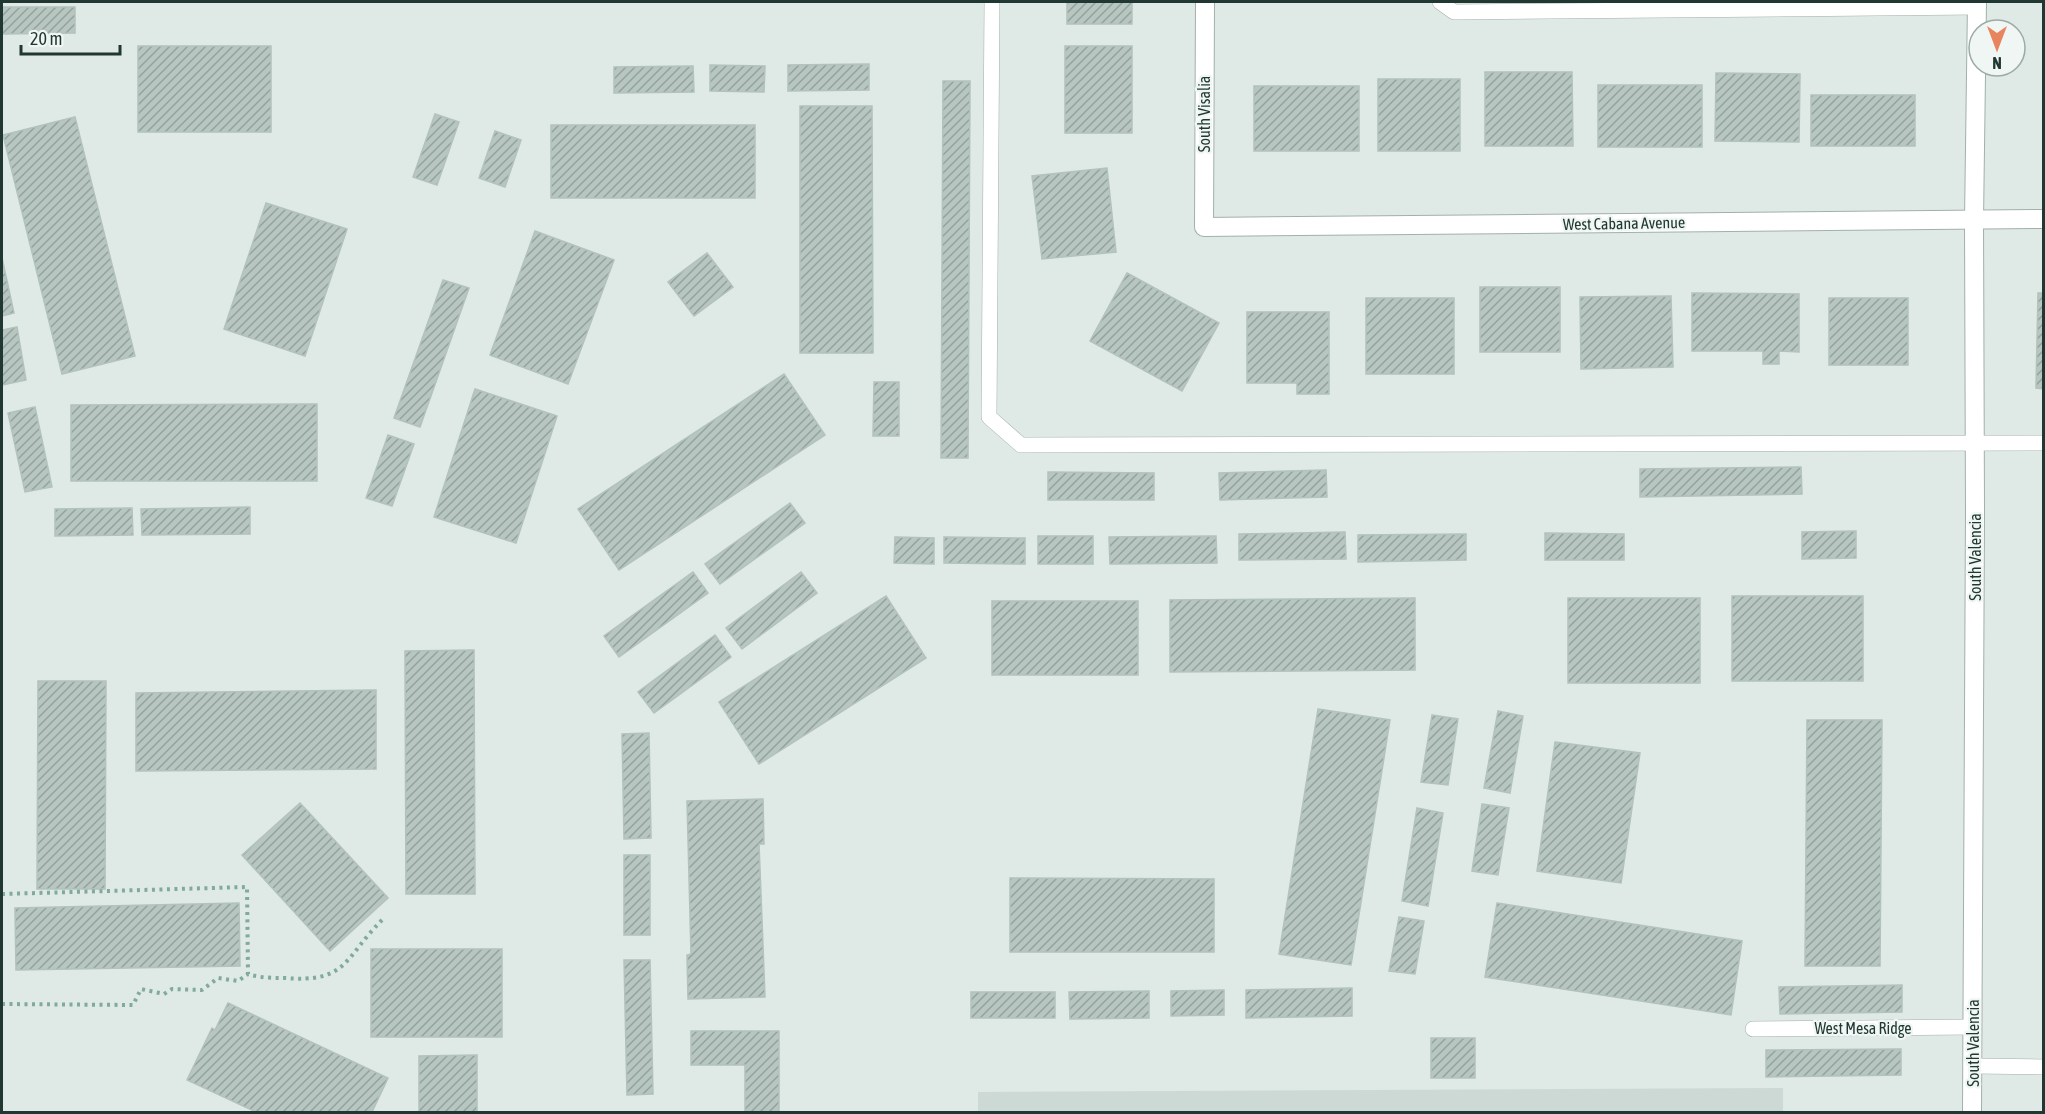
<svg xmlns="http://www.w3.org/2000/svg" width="2045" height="1114" viewBox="0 0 2045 1114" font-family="'Asap Condensed',sans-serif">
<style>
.built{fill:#cdd9d4}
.building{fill:url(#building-hatch);stroke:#b2c2bc;stroke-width:1.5}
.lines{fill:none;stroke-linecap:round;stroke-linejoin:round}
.service-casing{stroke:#a2b0ac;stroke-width:16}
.minor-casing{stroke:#a2b0ac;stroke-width:20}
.path{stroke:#81aa9f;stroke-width:4;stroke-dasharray:3 4.5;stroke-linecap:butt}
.service{stroke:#fff;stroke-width:15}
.minor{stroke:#fff;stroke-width:18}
.labels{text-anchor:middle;stroke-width:4.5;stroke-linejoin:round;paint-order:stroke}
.street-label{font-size:16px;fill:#213832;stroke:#eff6f3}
</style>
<defs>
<pattern id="building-hatch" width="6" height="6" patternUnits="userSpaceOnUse" patternTransform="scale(1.5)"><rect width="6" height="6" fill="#b7c6c1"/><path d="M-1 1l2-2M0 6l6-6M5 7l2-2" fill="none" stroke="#94a29d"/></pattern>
</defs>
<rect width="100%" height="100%" fill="#dfe9e5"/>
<polygon class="built" points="1783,1088 1783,1112 978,1112 978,1092"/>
<g class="building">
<rect x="1067" y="2" width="65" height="22"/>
<polygon points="2,7 75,7 75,33 2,34"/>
<rect x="138" y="46" width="133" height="86"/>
<rect x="1065" y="46" width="67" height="87"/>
<polygon points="869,64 869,90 788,91 788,65"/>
<polygon points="710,65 765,66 764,92 710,91"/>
<polygon points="693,66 694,92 614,93 614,67"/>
<polygon points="1485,72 1572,72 1573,146 1485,146"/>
<polygon points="1716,73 1800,74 1799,142 1715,141"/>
<rect x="1378" y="79" width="82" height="72"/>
<polygon points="943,81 970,81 968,458 941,458"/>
<rect x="1598" y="85" width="104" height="62"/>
<rect x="1254" y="86" width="105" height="65"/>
<rect x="1811" y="95" width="104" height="51"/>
<polygon points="800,106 872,106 873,353 800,353"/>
<polygon points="435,114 459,122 437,185 413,177"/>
<polygon points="75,117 135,356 62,374 3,135"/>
<rect x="551" y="125" width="204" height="73"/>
<polygon points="495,131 521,140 505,187 479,178"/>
<polygon points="1107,168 1116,252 1042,259 1032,176"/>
<polygon points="266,203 347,229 305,356 224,329"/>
<polygon points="535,231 614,260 568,384 490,355"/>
<polygon points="707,253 733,287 694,316 668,282"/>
<polygon points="2,258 14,313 2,316"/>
<polygon points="1127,273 1219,323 1182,391 1090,341"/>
<polygon points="443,280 469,288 420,427 394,418"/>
<rect x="1480" y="287" width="80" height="65"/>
<polygon points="1692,293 1799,294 1799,352 1779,351 1779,364 1763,364 1763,351 1692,351"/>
<polygon points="2038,293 2044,293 2044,389 2036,388"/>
<polygon points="1671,296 1673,367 1581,369 1580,297"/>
<rect x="1366" y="298" width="88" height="76"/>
<rect x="1829" y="298" width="79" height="67"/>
<polygon points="1247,312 1329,312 1329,394 1297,394 1297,383 1247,383"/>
<polygon points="17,327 26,380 2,385 2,330"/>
<polygon points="784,374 825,435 619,570 578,509"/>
<polygon points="874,382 899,382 899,436 873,436"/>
<polygon points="475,389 557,416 516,543 434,517"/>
<polygon points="317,404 317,481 71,481 71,405"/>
<polygon points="35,407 52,487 25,492 8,413"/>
<polygon points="388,435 414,444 392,506 366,498"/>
<polygon points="1801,467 1802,494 1640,497 1640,469"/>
<polygon points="1326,470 1327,497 1220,500 1219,473"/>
<polygon points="1048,472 1154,473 1154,500 1048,500"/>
<polygon points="790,503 805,523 720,584 705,564"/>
<polygon points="250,507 250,534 142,535 141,509"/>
<polygon points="132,508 133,535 55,536 55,509"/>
<polygon points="1856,531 1856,558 1802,559 1802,532"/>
<polygon points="1345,532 1346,559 1239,560 1239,534"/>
<polygon points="1545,533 1624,534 1624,560 1545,560"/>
<polygon points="1466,534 1466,560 1358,562 1358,535"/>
<rect x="1038" y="536" width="55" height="28"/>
<polygon points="1216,536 1217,563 1110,564 1109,537"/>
<polygon points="895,537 934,538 934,564 894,563"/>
<polygon points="944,537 1025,538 1025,564 944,563"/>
<polygon points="693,572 708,593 619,657 604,636"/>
<polygon points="801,572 817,593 742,649 726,628"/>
<polygon points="886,596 926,658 759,764 719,702"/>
<rect x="1732" y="596" width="131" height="85"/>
<polygon points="1415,598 1415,670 1170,672 1170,600"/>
<rect x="1568" y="598" width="132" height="85"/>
<rect x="992" y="601" width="146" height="74"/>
<polygon points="715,635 731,657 654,713 638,692"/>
<polygon points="474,650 475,894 406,894 405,651"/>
<polygon points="38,681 106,681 105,889 37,889"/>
<polygon points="376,690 376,769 136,771 136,693"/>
<polygon points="1318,709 1390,720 1351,965 1279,954"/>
<polygon points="1498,711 1523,716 1510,793 1484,788"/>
<polygon points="1432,715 1458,719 1448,785 1421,782"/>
<polygon points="1807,720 1882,720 1880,966 1805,966"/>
<polygon points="649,733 651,838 624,839 622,734"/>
<polygon points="1555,742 1640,753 1621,883 1537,871"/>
<polygon points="763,799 764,844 759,844 765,997 688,999 687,955 691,954 687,801"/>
<polygon points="300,803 388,898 330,951 242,855"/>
<polygon points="1482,804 1509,808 1498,875 1472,871"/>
<polygon points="1417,808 1443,813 1428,906 1402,901"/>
<rect x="624" y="855" width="26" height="80"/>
<polygon points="1010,878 1214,879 1214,952 1010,952"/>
<polygon points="239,903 240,966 16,970 15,908"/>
<polygon points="1497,903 1742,941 1731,1015 1485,977"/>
<polygon points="1399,917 1424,921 1415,974 1389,971"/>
<rect x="371" y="949" width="131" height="88"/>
<polygon points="624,960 650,960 653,1094 627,1095"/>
<polygon points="1902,985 1902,1012 1780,1014 1779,987"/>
<polygon points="1352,988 1352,1016 1246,1018 1246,990"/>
<polygon points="1224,990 1224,1015 1171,1016 1171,991"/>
<polygon points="1149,991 1149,1018 1070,1019 1069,992"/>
<rect x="971" y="992" width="84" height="26"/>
<polygon points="228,1003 388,1078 372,1112 256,1112 187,1080 212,1028 215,1030"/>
<polygon points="691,1031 779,1031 779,1112 745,1112 745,1065 691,1065"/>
<rect x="1431" y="1038" width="44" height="40"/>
<polygon points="1901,1049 1901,1075 1766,1077 1766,1050"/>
<polygon points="477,1055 477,1112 419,1112 419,1056"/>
</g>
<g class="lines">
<g class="service-casing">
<g id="service">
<polyline points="992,2 989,417 1021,445 2044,443"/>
<polyline points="1440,2 1454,12 1977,7"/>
<polyline points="1753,1029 1973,1027"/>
<polyline points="1973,1066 2044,1067"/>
</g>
</g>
<g class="minor-casing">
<g id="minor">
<polyline points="1205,2 1204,227 2044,219"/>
<polyline points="1972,1112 1975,512 1974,220 1977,2"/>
</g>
</g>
<g class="path">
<path d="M 2,894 L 247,887 L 248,974 C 260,978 273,978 285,978 C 348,983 344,958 382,920"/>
<polyline points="2,1004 133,1005 141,989 164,994 172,989 202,990 218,978 238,981 248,974"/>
</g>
<use href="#service" class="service"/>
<use href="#minor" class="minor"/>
</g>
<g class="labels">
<g class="street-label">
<text transform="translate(1204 114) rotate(-90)" y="6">South Visalia</text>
<text transform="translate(1624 223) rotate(-1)" y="6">West Cabana Avenue</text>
<text transform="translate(1975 557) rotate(-90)" y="6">South Valencia</text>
<text x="1863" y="1034">West Mesa Ridge</text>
<text transform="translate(1973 1043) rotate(-90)" y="6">South Valencia</text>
</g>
</g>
<rect width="2045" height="1114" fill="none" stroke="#213832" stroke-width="6"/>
<g transform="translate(1997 48) rotate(180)"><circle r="28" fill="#eff6f3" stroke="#9daaa6" stroke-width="1.5"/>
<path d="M0-4.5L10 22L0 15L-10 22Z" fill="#e8855e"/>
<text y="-9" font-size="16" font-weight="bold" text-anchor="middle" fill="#213832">N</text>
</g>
<path d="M21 45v9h99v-9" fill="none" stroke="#213832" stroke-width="3"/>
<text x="30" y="45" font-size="18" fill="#213832" stroke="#eff6f3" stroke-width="4.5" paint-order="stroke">20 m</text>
</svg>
